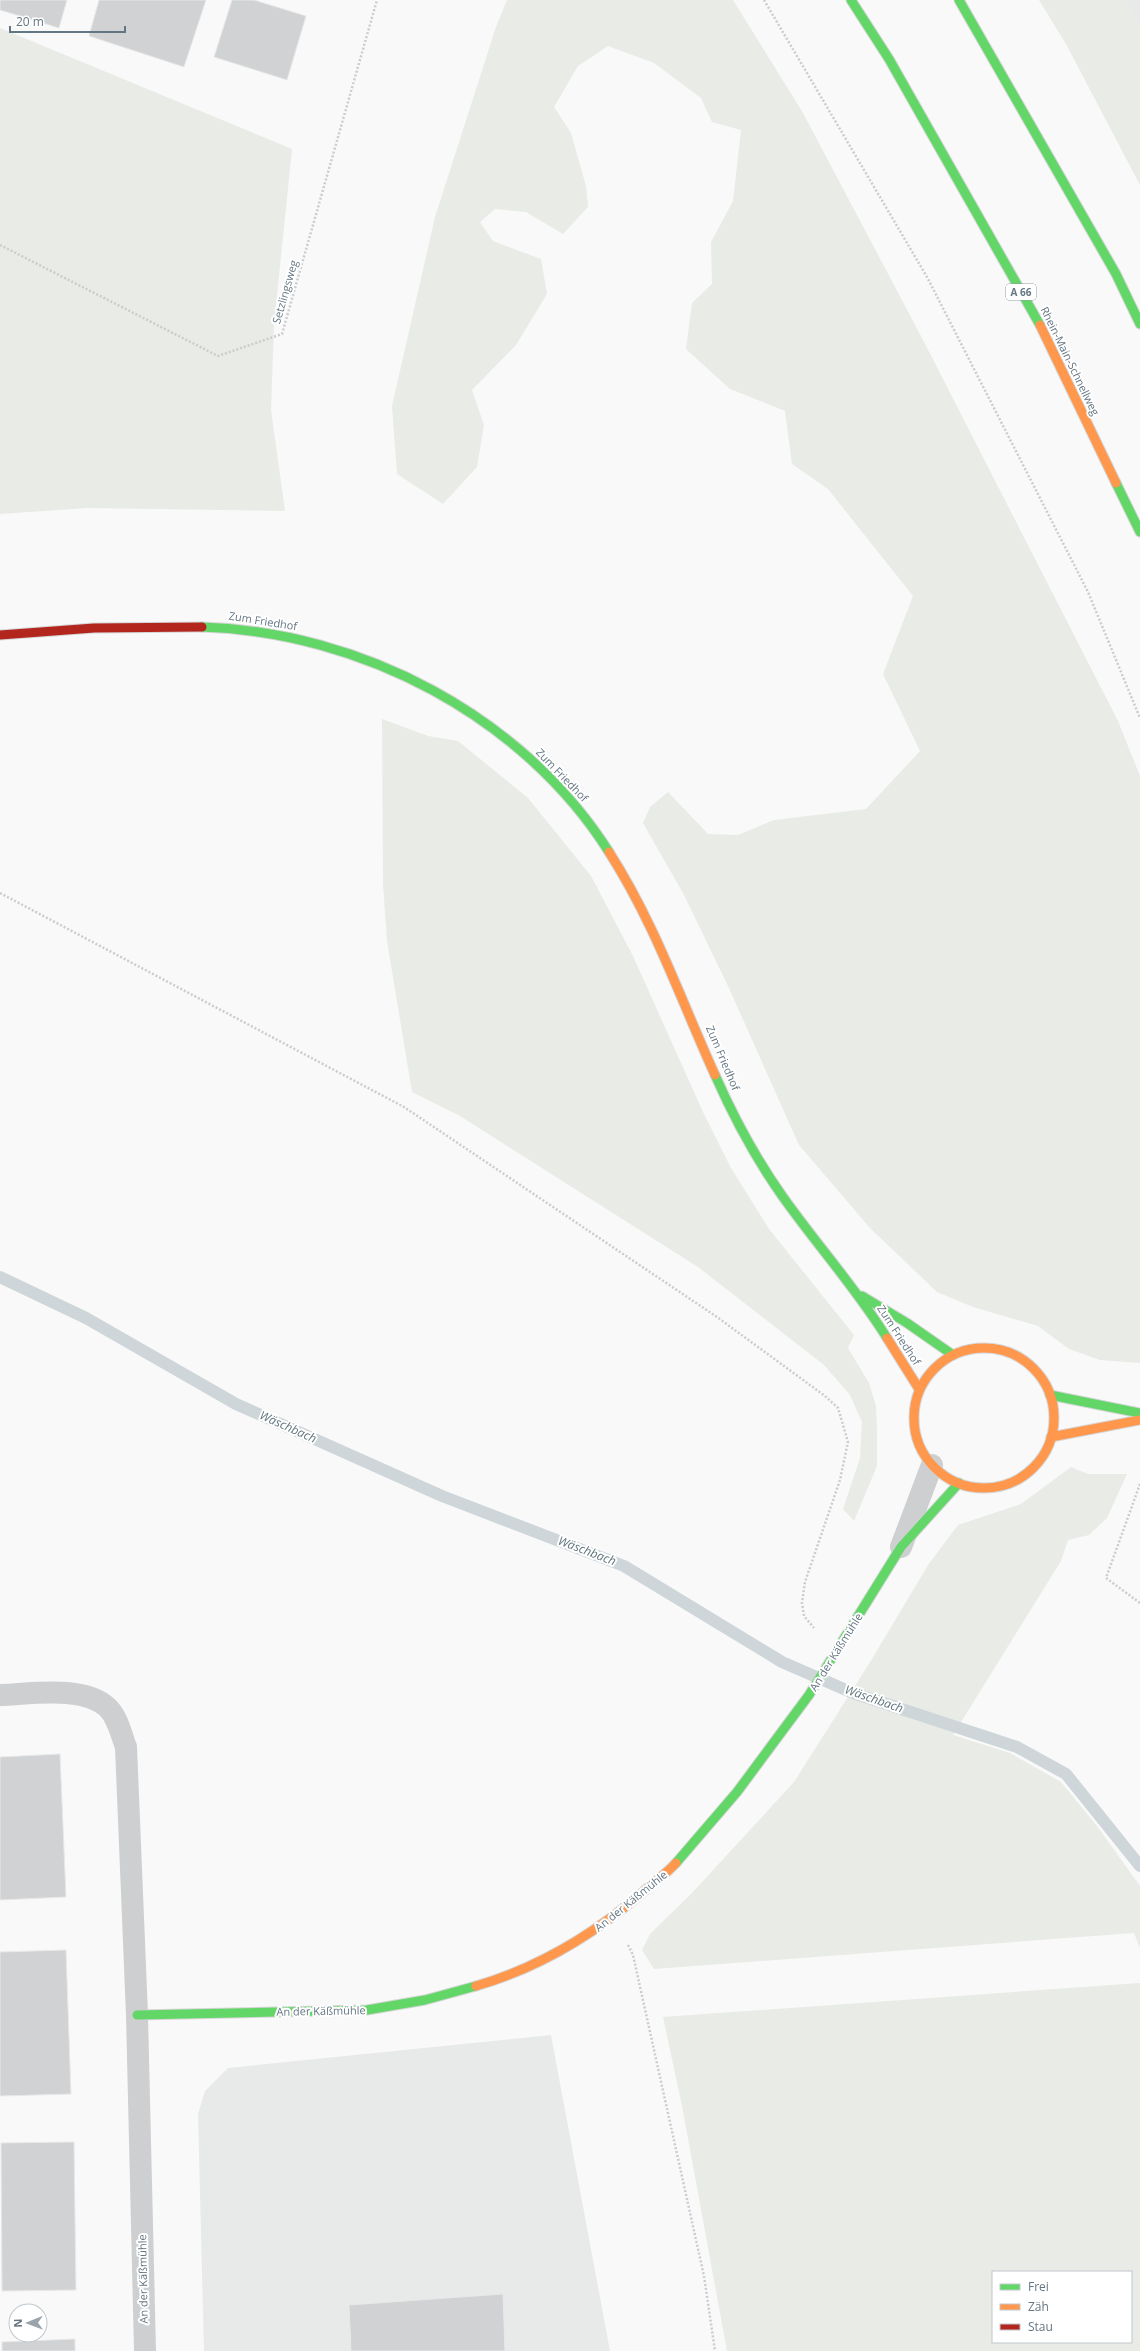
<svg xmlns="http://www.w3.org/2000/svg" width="1140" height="2351" viewBox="0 0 1140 2351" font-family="'Open Sans',sans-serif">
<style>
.built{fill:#e8e9e9}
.green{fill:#e8ebe6;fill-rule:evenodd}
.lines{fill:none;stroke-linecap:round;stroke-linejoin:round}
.stream{stroke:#ced6d9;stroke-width:12}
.building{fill:#d0d2d3;stroke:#e8e8e8}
.fast-casing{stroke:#d5d6d7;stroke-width:11}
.slow-casing{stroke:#d5d6d7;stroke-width:11}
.jam-casing{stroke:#d5d6d7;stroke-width:11}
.path{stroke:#cbcccd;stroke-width:2.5;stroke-dasharray:2 2;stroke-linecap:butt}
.street{stroke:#cecfd0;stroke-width:22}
.fast{stroke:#63d668;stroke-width:9}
.slow{stroke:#ff974d;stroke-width:9}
.jam{stroke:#b3261e;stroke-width:9}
.labels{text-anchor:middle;stroke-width:4;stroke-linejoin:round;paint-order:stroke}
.shield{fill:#fff;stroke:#939fa8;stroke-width:1}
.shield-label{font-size:10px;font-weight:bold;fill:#657683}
.street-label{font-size:11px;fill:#657683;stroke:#fff}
.water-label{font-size:12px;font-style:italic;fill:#60757c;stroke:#fff}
</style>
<rect width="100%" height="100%" fill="#f9f9f9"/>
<g class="built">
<polygon points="1123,0 1140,0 1140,26"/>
<polygon points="551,2035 610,2351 204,2351 198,2114 205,2091 228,2068"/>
</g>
<g class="green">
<polygon points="507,0 733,0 803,113 922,338 1118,721 1140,776 1140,1363 1100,1360 1069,1349 1038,1326 973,1307 937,1292 870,1228 799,1145 728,986 683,893 643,823 650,807 668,792 708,834 738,835 774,820 866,809 920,751 883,674 913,596 828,489 792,464 785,411 730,389 686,349 692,303 712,284 711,242 733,201 741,130 712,122 701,98 654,63 608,46 578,66 554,107 571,133 586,186 588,207 563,234 526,212 495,209 480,222 493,241 541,259 547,294 516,345 472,390 484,425 477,467 443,504 397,474 392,406 435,217 496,27"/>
<polygon points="1039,0 1123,0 1140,26 1140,185 1066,44"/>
<polygon points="0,28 292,149 274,325 271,410 285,511 87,508 0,514"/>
<polygon points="382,719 428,736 458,741 528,798 591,876 633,956 703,1112 731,1168 769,1229 854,1335 848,1348 869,1383 876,1406 877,1427 877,1466 854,1521 843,1509 860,1458 862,1422 850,1395 824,1365 698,1267 460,1116 412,1092 387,941 383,884"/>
<polygon points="1071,1467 1088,1474 1127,1474 1107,1518 1089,1535 1068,1540 1061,1561 953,1735 1010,1753 1061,1782 1097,1826 1140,1886 1140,1948 1134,1933 654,1969 642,1950 650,1934 692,1893 794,1782 872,1659 928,1565 958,1525 1021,1504"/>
<path d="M 1140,1983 L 1140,2351 L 727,2351 L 682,2106 L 663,2017 ZM 993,2272 L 1131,2272 L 1131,2342 L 993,2342 Z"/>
</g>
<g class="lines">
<polyline class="stream" points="0,1277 86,1318 236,1404 442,1496 624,1566 782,1662 853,1693 1017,1747 1066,1774 1140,1866"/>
</g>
<g class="building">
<polygon points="0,0 67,0 59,28 0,10"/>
<polygon points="99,0 206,0 184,67 89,36"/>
<polygon points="232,0 254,0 306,16 287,80 214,57"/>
<polygon points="60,1754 66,1897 0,1900 0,1757"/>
<polygon points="66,1950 71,2094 0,2096 0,1952"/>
<polygon points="74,2142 76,2290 2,2291 1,2143"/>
<polygon points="503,2294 505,2351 351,2351 349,2305"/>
<polygon points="75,2339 75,2351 2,2351 2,2342"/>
</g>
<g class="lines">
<g class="fast-casing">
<g id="fast">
<polyline points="851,0 889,59 1040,325"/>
<polyline points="959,0 1116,274 1140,324"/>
<polyline points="1116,483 1140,532"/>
<path d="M 202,627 C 361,632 523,716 609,852"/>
<path d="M 715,1075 C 734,1118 756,1159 783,1197 C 817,1245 856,1288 887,1338"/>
<polyline points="862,1296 907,1323 953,1355"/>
<polyline points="1050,1395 1140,1413"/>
<polyline points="676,1863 737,1792 809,1695 901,1547 959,1483"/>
<polyline points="137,2015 367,2010 425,2000 476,1986"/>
</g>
</g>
<g class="slow-casing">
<g id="slow">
<polyline points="1040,325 1116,483"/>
<path d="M 609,852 C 655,924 680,998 715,1075"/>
<polyline points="887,1338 919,1389"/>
<circle cx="984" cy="1418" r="70"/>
<polyline points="1051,1437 1140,1420"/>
<path d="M 476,1986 C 538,1968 593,1935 642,1893 C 653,1883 666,1874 676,1863"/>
</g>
</g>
<g class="jam-casing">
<polyline id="jam" points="0,635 94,628 202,627"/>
</g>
<g class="path">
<polyline points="764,0 927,277 1088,592 1140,718"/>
<polyline points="0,245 218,356 282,334 377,0"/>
<polyline points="0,893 404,1107 717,1317 825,1396 838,1408 848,1442 840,1480 805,1582 802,1603 804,1616 814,1628"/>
<polyline points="1140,1484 1106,1578 1140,1603"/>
<polyline points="628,1945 633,1955 704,2276 715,2351"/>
</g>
<g class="street">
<polyline points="901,1547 932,1465"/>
<path d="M 0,1695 C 31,1694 84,1685 108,1708 C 118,1718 121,1734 126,1747 L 137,2015 L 145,2351"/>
</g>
<use href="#fast" class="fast"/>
<use href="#slow" class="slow"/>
<use href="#jam" class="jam"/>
</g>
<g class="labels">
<rect class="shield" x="1006" y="284" width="30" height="16" rx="3"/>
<g class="shield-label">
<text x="1021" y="296">A 66</text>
</g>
<g class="street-label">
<text transform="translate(285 292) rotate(-74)" y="4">Setzlingsweg</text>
<text transform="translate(1070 361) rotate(64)" y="4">Rhein-Main-Schnellweg</text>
<text transform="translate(263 621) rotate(9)" y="4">Zum Friedhof</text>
<text transform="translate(562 775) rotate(46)" y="4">Zum Friedhof</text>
<text transform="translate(723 1058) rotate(67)" y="4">Zum Friedhof</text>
<text transform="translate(899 1335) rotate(57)" y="4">Zum Friedhof</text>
<text transform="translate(836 1652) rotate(-58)" y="4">An der Käßmühle</text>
<text transform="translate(631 1901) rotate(-39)" y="4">An der Käßmühle</text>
<text transform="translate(321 2011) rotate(-1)" y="4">An der Käßmühle</text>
<text transform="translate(143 2279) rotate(-91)" y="4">An der Käßmühle</text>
</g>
<g class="water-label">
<text transform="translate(288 1427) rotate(24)" y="4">Wäschbach</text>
<text transform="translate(587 1551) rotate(21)" y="4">Wäschbach</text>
<text transform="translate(874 1699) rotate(19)" y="4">Wäschbach</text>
</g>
</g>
<rect x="992" y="2271" width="140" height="72" fill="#ffffff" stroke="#c1c8cd"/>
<rect x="1000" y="2284" width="20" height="6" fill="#63d668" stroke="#c1c8cd"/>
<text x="1028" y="2291" font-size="12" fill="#657683">Frei</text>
<rect x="1000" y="2304" width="20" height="6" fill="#ff974d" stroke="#c1c8cd"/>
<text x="1028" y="2311" font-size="12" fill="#657683">Zäh</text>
<rect x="1000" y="2324" width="20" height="6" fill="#b3261e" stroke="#c1c8cd"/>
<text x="1028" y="2331" font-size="12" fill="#657683">Stau</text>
<g transform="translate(28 2323) rotate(269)"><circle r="19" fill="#ffffff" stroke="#c1c8cd"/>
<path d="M0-3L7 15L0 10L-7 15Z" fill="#99a4ac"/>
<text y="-6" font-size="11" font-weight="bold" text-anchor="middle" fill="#657683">N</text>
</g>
<path d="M10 26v6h115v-6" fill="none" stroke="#657683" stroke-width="2"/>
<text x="16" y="26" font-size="12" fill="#657683" stroke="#ffffff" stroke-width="3" paint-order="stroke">20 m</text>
</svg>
